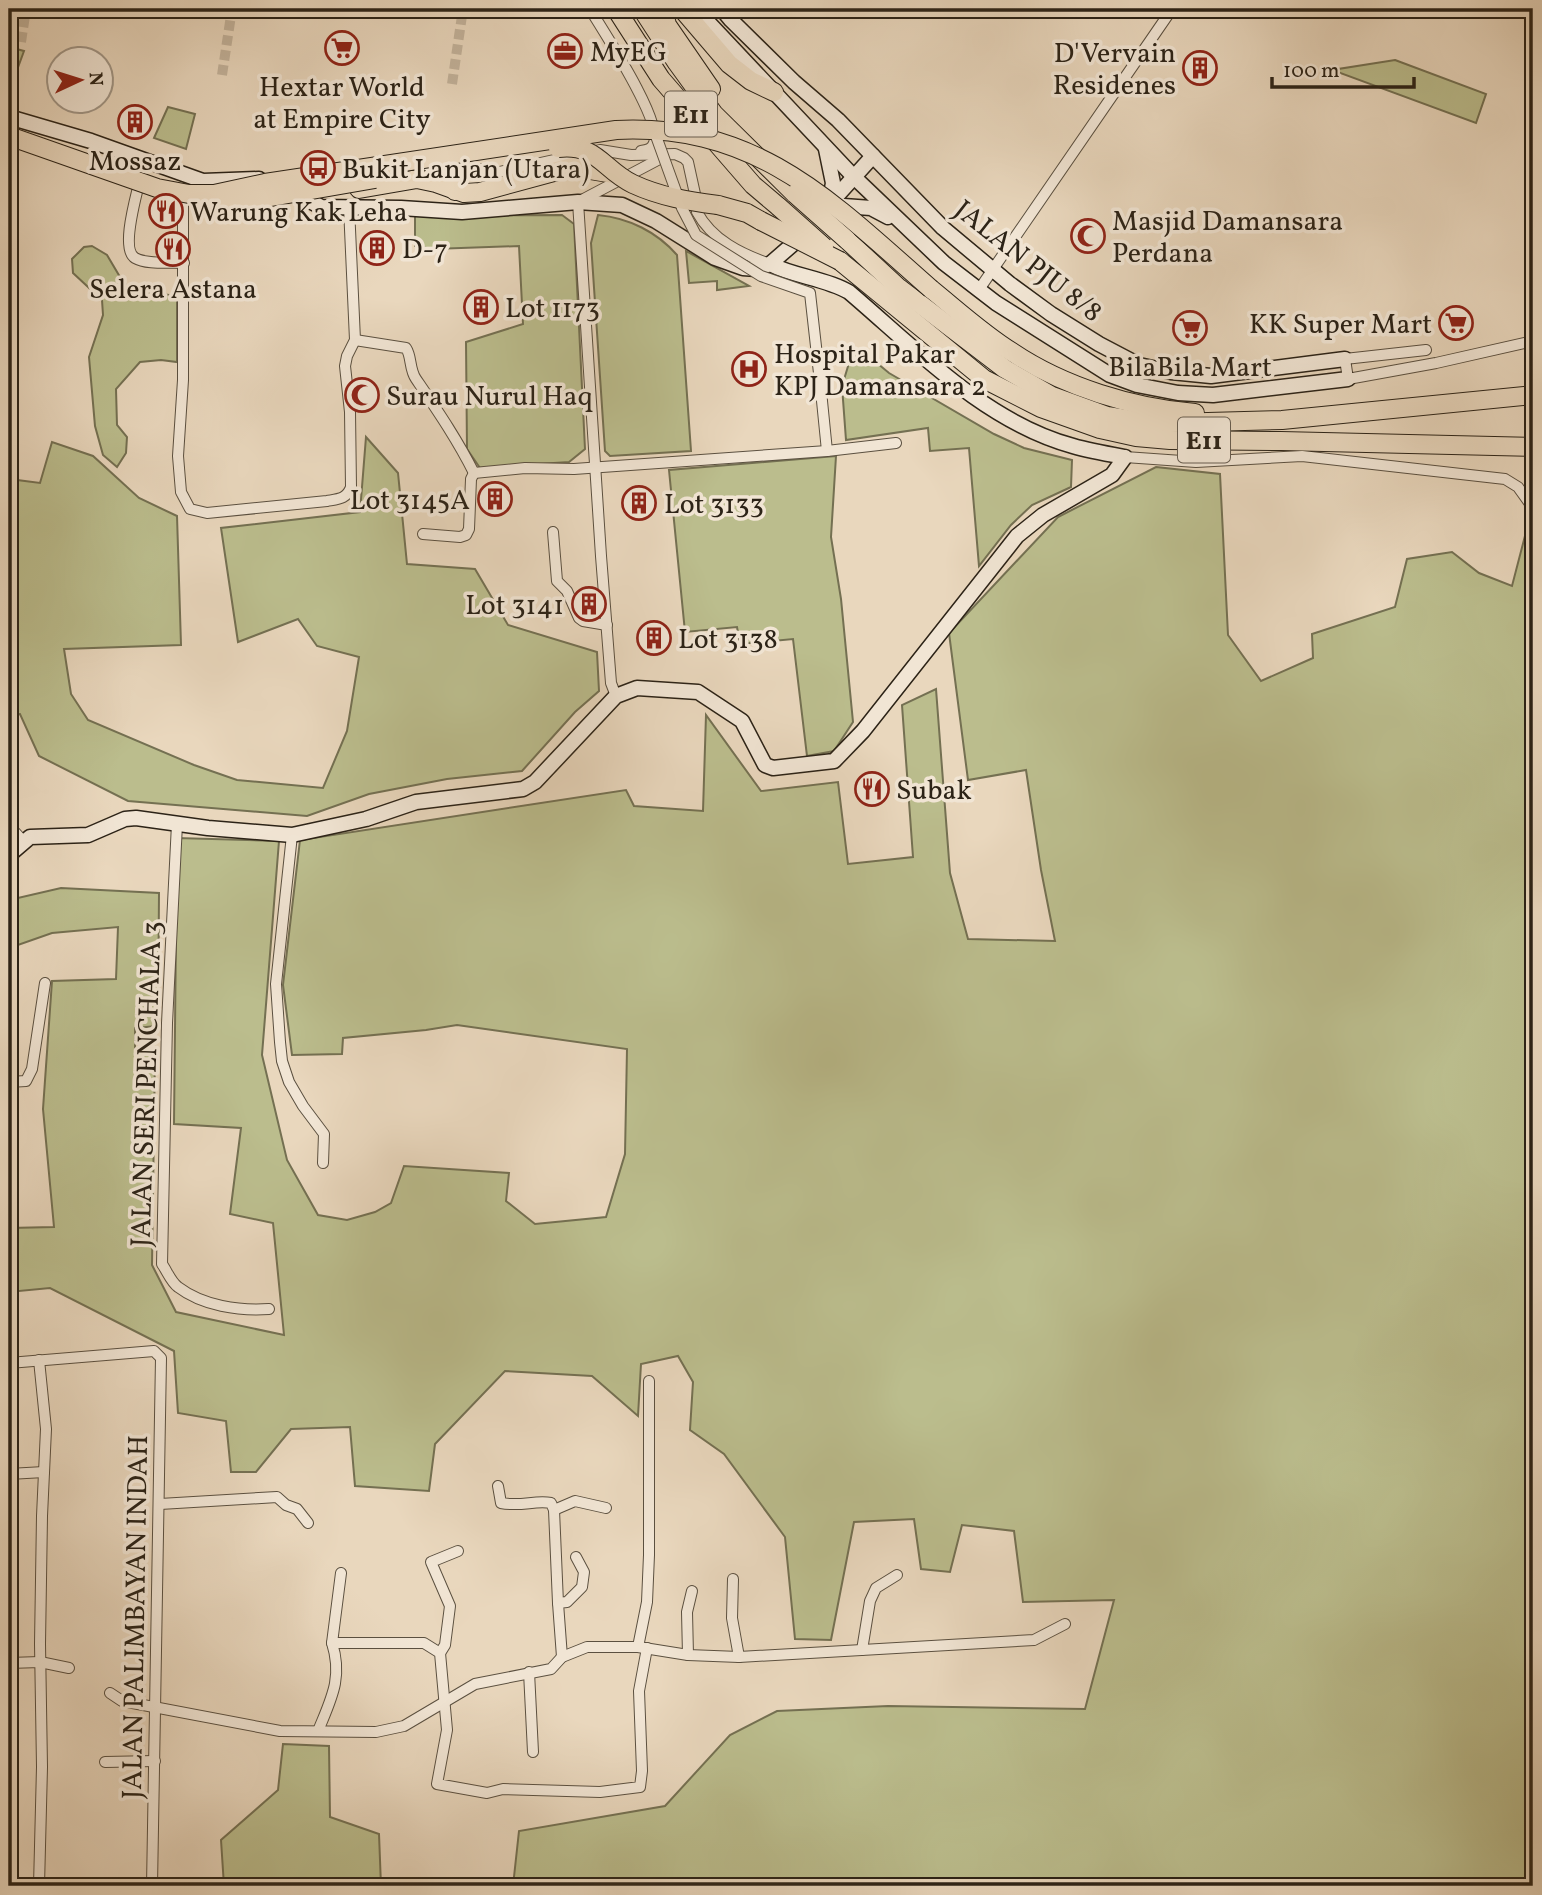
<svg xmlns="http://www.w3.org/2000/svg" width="1542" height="1895" viewBox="0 0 1542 1895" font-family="Vollkorn,serif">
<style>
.green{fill:#bbbd8d;stroke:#747052;stroke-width:2}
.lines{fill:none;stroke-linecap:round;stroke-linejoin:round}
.street-tunnel{stroke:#c3b39c;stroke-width:10;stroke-dasharray:10 5;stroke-linecap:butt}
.street-casing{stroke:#5b5040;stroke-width:12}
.secondary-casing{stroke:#2c2317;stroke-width:17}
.highway-casing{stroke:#2c2317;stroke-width:20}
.street{stroke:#f1e5d4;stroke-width:10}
.secondary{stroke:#f1e5d4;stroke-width:14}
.highway{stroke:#e9d7bd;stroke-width:18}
.street-bridge-casing{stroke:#5b5040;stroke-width:12;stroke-linecap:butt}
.highway-bridge-casing{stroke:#2c2317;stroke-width:20;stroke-linecap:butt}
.street-bridge{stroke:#f1e5d4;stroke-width:10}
.highway-bridge{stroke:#e9d7bd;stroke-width:18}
.labels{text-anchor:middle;stroke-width:7;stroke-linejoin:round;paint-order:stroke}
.shield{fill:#f1e5d4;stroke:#675d50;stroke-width:2}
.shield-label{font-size:26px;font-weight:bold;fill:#2c2317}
.poi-label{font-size:28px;fill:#2c2317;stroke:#f1e5d4;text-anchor:start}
.street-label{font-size:28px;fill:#2c2317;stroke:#f1e5d4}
</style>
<rect width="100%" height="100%" fill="#e9d7bd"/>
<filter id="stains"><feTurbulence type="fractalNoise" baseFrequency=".00286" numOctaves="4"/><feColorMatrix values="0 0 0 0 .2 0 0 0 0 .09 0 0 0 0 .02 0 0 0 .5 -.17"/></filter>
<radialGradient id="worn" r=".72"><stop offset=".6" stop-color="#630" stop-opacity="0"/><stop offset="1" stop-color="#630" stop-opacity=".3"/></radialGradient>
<g class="green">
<polygon points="9,47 24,51 13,81 9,81"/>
<polygon points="1395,60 1486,94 1476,123 1332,70"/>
<polygon points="168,107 195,114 186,149 154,138"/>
<polygon points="562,215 574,224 585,449 569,462 480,468 467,449 466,342 523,324 519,246 433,249 415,246 415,216"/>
<path d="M 598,215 C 629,218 657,232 677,255 L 691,451 L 610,456 L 605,451 L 591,243 Z"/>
<polygon points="92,246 107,255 123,282 135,291 177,296 177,362 161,360 140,362 116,389 117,425 127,437 126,453 117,467 103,455 95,426 89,357 103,315 102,300 73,273 72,259 84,247"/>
<polygon points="686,251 749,286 717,290 717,281 689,283"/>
<polygon points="860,349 889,373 994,434 1024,448 1072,460 1071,487 1032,505 1011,525 979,566 969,448 930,451 928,428 846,440 842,386 853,350"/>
<polygon points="366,437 398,473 407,564 475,569 508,625 597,652 599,691 575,712 522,771 447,779 369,794 307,816 128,801 39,756 20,714 9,715 9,479 40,483 52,442 93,456 139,498 177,516 181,645 64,649 71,694 88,720 194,765 237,780 323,788 347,731 359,657 317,646 298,619 238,642 221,528 360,512"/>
<polygon points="836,456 831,537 841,599 853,722 834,751 807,756 793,639 740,644 737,627 685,632 669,470"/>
<polygon points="1156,467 1220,474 1228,635 1261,681 1313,658 1312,634 1395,607 1407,559 1452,552 1479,573 1512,586 1526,532 1533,536 1533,1886 513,1886 519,1831 665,1806 730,1735 777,1711 888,1706 1085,1709 1114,1600 1023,1602 1014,1531 962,1525 950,1572 921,1569 914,1519 854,1522 831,1640 795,1639 785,1537 724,1454 690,1430 693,1382 678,1356 641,1364 638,1416 592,1376 505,1371 435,1444 429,1491 355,1486 350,1427 291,1429 256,1472 231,1472 226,1421 178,1413 174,1351 50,1288 9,1292 9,1228 54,1227 43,1109 52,981 116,979 118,927 52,933 12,947 9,957 9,900 61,888 159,893 158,1026 135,1028 135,1049 155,1053 152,1265 176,1312 284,1335 273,1223 230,1214 241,1128 174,1124 177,838 279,841 262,1055 287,1160 318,1215 347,1220 375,1212 391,1203 404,1166 509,1173 506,1201 535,1224 606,1217 625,1154 627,1049 457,1025 426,1030 343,1038 342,1054 292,1055 283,985 300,840 626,790 634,806 703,811 706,715 761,791 838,782 848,864 913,857 902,705 936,689 950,873 968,939 1055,941 1041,870 1026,770 968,780 949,633 1058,517"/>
<polygon points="283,1744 329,1746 330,1817 379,1834 381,1886 224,1886 221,1840 278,1790"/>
</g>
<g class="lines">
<g class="street-tunnel">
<polyline points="21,42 26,9"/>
<polyline points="222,75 232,9"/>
<polyline points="452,84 463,9"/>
</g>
<g class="street-casing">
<g id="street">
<path d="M 590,9 C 603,31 663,121 654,143 C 652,149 647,150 641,151"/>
<polyline points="426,165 460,169"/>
<polyline points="478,172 495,173 600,150 631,155 675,154 684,158 688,162 695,194"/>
<path d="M 140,179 C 137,194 120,249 135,258 C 147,265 170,262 184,263"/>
<path d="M 183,190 L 183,380 L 178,456 L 181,492 L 190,509 L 207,513 L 327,501 C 338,499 347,499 351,487 L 350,412 L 345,366 L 347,356 L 355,340 L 349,207"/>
<path d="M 697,212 C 712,240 741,254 770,264"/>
<polyline points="978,291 1172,9"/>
<path d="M 355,340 L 406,348 C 412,357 409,369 416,379 C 437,410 457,439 474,473"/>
<polyline points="1426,350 1345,359 1348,379 1436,363 1533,341"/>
<polyline points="821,391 827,451"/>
<polyline points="1125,457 1196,462 1302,456 1505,479 1518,487 1533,508"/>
<polyline points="474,473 525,468 574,469 827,451 896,443"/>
<polyline points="553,532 557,581 567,591 579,618 583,621 607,625"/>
<polyline points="423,534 460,537 466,535 469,529 471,479 474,473"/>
<polyline points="616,696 611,683 601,556 578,202 667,155"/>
<path d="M 177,824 L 167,1023 L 162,1264 C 167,1271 171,1282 178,1287 C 203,1306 239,1311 269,1309"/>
<polyline points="9,828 12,829 24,842"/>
<polyline points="292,835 276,984 280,1042 282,1061 289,1082 303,1106 324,1134 323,1163"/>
<polyline points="9,1082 26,1081 32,1069 45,983"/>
<polyline points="39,1360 46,1429 42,1516 40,1644 42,1767 39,1886"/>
<polyline points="9,1363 154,1351 161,1358 152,1886"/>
<polyline points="9,1474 44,1472"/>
<path d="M 498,1486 L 501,1503 C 521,1507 535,1500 551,1503 L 554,1510 L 558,1603"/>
<polyline points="160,1504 277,1497 286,1505 297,1509 308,1523"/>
<polyline points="554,1510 575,1501 606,1508"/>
<polyline points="341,1573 332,1643 424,1643 440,1653 447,1730 437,1784 487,1793 503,1789 600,1792 640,1787 642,1771 639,1691 647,1648"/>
<polyline points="733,1579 732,1618 739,1657"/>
<polyline points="638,1647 647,1602 649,1555 649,1381"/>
<polyline points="862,1650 870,1601 876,1588 897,1575"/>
<polyline points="440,1653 445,1645 450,1606 431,1562 458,1551"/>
<polyline points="688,1655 687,1612 692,1591"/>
<polyline points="562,1657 558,1603 567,1602 582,1587 584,1572 576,1557"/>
<polyline points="9,1663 40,1662 69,1668"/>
<polyline points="529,1672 533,1752"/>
<polyline points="110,1693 122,1701 280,1731 376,1732 404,1726 475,1684 551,1669 562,1657 587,1647 638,1647 688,1655 739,1657 1034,1640 1065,1624"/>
<path d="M 318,1731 C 331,1699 343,1678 332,1643"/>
<polyline points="105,1762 155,1761"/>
</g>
</g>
<g class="secondary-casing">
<g id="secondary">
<polyline points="698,9 709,23 854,177 944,263 996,303 1110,375 1137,385 1178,393 1213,395 1348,379"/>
<polyline points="722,9 731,20 794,82 838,120 943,228 1010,284 1051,314 1099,344 1139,365 1171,372 1211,376 1345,359"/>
<polyline points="9,117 91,141 203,181 259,179"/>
<polyline points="826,149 833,183 829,205"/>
<polyline points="292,191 321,207 401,208 462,212 578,202 622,205 656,221 715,258 743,268 757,269 770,264 793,244"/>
<polyline points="830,205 871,208 888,217"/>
<polyline points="825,209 873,156"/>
<path d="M 9,855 L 30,837 L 88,835 L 125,819 L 136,818 L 208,828 L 292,835 L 366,819 L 416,802 L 523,789 L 535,782 L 616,696 L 637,688 L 698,692 L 742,721 L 765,765 L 773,768 L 834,761 L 863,731 L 1017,536 L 1043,515 L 1112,475 L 1125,457 C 1108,454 1090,451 1073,446 C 985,422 916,349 849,292 C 825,278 795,277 770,264"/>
</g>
</g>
<g class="highway-casing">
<g id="highway">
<polyline points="616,9 661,79 753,185 779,207"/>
<polyline points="642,9 677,63 714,114 795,194"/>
<polyline points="663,9 667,25 711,89"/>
<polyline points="682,9 729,64 751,81 774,92"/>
<polyline points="359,189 417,179 436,183 464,193 480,192 572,167 614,174"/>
<polyline points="455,191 448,183 451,175 480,173"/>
<polyline points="718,205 747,213 761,221"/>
<polyline points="847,240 899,288 1005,369 1052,396 1107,416 1138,421 1171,423 1282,420 1533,395"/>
<polyline points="840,261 984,379 1041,408 1100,429 1136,437 1170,440 1281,441 1533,447"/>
<path d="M 931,289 C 957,310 983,334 1012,352 C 1064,387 1133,408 1195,413"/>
</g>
</g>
<use href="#street" class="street"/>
<use href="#secondary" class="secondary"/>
<use href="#highway" class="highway"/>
<g class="street-bridge-casing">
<polyline id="street-bridge" points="656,136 682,208 696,235 761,276 810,293 821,391"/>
</g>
<g class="highway-bridge-casing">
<g id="highway-bridge">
<path d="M 9,136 L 157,188 L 189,194 L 214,194 L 265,183 L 616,130 C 758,123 833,203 931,289"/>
<path d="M 558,148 C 597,143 603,170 633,184 C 661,197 688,201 718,205"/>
<polyline points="795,194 847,240"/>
<polyline points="203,206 236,203 375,179"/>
<polyline points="779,207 824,247"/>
<polyline points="761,221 840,261"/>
</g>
</g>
<use href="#street-bridge" class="street-bridge"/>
<use href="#highway-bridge" class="highway-bridge"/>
</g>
<defs>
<g id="supermarket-ring" transform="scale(1.75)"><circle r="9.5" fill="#f1e5d4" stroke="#8f2418" stroke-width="1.5"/><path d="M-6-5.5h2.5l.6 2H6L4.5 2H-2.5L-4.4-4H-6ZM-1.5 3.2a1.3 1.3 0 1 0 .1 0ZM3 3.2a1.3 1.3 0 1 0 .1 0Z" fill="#8f2418"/></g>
<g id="office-ring" transform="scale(1.75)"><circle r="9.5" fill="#f1e5d4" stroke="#8f2418" stroke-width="1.5"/><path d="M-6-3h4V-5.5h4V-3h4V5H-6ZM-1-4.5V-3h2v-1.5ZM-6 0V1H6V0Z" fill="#8f2418"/></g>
<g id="building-ring" transform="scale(1.75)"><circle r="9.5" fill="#f1e5d4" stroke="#8f2418" stroke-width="1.5"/><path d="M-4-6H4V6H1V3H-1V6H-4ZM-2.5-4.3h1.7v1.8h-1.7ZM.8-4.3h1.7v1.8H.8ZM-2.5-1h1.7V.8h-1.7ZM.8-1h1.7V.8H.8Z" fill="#8f2418"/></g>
<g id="bus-ring" transform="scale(1.75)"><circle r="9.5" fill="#f1e5d4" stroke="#8f2418" stroke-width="1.5"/><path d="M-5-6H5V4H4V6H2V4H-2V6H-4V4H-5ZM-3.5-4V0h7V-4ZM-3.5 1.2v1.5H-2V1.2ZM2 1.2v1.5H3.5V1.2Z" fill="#8f2418"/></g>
<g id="restaurant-ring" transform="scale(1.75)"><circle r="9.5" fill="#f1e5d4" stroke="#8f2418" stroke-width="1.5"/><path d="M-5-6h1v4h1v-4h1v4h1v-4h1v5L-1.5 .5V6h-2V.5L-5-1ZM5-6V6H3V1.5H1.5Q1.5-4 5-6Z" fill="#8f2418"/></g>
<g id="mosque-ring" transform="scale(1.75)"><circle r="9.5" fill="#f1e5d4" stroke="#8f2418" stroke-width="1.5"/><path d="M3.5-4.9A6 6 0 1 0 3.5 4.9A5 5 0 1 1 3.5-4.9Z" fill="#8f2418"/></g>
<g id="hospital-ring" transform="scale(1.75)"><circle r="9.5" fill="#f1e5d4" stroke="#8f2418" stroke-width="1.5"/><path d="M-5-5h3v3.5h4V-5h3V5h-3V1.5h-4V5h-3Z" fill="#8f2418"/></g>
</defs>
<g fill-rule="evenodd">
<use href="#supermarket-ring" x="342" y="48"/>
<use href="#office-ring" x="565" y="51"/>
<use href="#building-ring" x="1200" y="68"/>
<use href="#building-ring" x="135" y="122"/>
<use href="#bus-ring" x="318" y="168"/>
<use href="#restaurant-ring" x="166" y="211"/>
<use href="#mosque-ring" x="1088" y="236"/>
<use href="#building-ring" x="377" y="248"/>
<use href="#restaurant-ring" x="173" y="249"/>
<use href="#building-ring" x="481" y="307"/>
<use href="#supermarket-ring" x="1456" y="323"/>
<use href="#supermarket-ring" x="1190" y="328"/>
<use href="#hospital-ring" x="749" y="369"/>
<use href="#mosque-ring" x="362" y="395"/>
<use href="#building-ring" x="495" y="499"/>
<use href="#building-ring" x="639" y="503"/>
<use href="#building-ring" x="589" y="604"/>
<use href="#building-ring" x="654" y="638"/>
<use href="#restaurant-ring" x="872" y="789"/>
</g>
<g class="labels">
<g class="shield">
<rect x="665" y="91.5" width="52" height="45" rx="5"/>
<rect x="1178" y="417.5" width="52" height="45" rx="5"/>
</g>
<g class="shield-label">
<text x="691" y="123">E11</text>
<text x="1204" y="449">E11</text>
</g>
<g class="poi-label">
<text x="590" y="61">MyEG</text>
<text x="1176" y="62" text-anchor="end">D'Vervain<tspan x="1176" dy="32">Residenes</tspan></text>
<text x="342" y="96" text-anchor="middle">Hextar World<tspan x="342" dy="32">at Empire City</tspan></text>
<text x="135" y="170" text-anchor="middle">Mossaz</text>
<text x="342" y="178">Bukit Lanjan (Utara)</text>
<text x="190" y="221">Warung Kak Leha</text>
<text x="1112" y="230">Masjid Damansara<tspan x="1112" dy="32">Perdana</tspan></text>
<text x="402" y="258">D-7</text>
<text x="173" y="298" text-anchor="middle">Selera Astana</text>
<text x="505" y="317">Lot 1173</text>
<text x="1432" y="333" text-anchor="end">KK Super Mart</text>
<text x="774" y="363">Hospital Pakar<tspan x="774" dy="32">KPJ Damansara 2</tspan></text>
<text x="1190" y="376" text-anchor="middle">BilaBila Mart</text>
<text x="386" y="405">Surau Nurul Haq</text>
<text x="470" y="509" text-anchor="end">Lot 3145A</text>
<text x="664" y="513">Lot 3133</text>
<text x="564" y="614" text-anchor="end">Lot 3141</text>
<text x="678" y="648">Lot 3138</text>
<text x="896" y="799">Subak</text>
</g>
<g class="street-label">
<text transform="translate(1029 260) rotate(38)" y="10">JALAN PJU 8/8</text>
<text transform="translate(145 1084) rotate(-88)" y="10">JALAN SERI PENCHALA 3</text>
<text transform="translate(134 1617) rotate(-89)" y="10">JALAN PALIMBAYAN INDAH</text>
</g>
</g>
<rect width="1542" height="1895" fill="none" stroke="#e9d7bd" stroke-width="35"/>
<rect x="10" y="10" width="1521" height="1874" fill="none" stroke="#2c2317" stroke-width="3.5"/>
<rect x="18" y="18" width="1507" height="1860" fill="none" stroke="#2c2317" stroke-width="2"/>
<g transform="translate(80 80) rotate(86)"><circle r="33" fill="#f1e5d4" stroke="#a29788" stroke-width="2"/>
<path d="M0-5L12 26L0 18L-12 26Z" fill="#8f2418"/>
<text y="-10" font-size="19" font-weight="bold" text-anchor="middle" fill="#2c2317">N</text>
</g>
<path d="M1272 77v10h142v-10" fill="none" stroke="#2c2317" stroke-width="3.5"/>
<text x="1283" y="77" font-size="21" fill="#2c2317" stroke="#f1e5d4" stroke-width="5" paint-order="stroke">100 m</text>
<rect width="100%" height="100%" filter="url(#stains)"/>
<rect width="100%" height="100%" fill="url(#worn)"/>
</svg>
